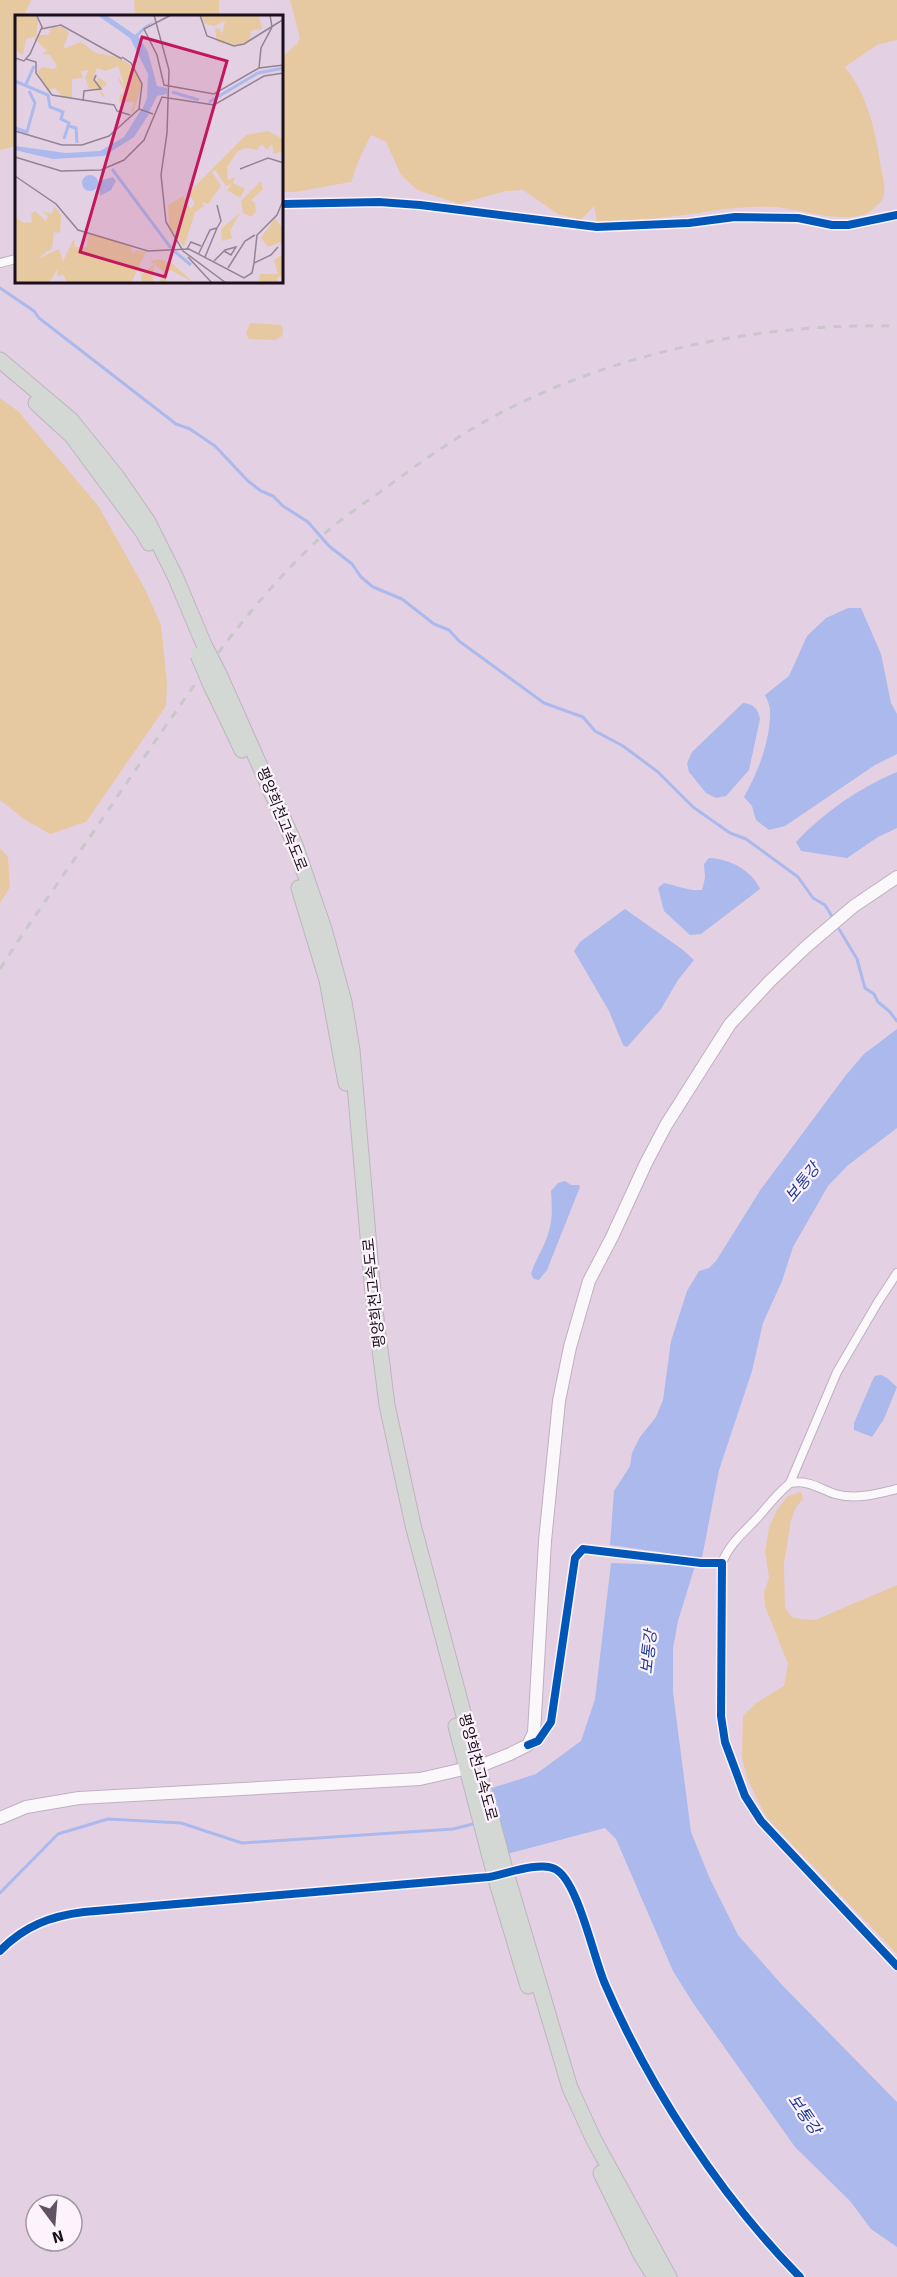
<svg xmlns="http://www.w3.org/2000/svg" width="897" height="2277" viewBox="0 0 897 2277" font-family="Signika,'Noto Sans KR',sans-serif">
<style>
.green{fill:#e6c9a1}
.water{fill:#abb9ec}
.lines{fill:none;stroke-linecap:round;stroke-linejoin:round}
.stream{stroke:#abb9ec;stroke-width:3}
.street-casing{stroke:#bfb0bf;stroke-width:10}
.secondary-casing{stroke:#bfb0bf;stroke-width:14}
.highway-casing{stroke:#beb5be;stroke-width:17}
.street{stroke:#fbf8fb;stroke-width:8}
.secondary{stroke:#fbf8fb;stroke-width:12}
.highway{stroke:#d3d8d4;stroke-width:15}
.rail{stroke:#cac6ca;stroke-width:3;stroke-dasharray:8 8;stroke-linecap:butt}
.highway-bridge-casing{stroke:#beb5be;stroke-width:17;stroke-linecap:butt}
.highway-bridge{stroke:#d3d8d4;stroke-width:15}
.cycleway-casing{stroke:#fdf3fd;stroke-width:11}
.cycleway{stroke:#0057b8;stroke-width:8}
.labels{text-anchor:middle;stroke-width:4.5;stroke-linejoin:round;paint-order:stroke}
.street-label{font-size:15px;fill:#1b0f1b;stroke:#fdf3fd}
.water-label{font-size:16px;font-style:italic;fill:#1f3c97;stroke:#fdf3fd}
.inset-river{fill:none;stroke:#abb9ec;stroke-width:3}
.inset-road{fill:none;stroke:#938393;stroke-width:1.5}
.view{fill:#c2185b;fill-opacity:0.15;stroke:#c2185b;stroke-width:3}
.inset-edge{fill:none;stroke:#1b0f1b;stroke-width:3}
</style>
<rect width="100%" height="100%" fill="#e3d1e3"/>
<g class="green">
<polygon points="0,0 31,0 24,16 16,16 16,146 0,150"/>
<polygon points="134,0 219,0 219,16 135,16"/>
<path d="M 290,0 L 897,0 L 897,40 L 877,45 L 845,67 C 868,95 876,133 881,168 C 883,178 887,191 882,200 C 880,203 875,207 872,210 C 850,227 801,209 774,207 C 740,205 708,212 675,216 C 649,220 623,221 597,221 L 594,206 L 581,220 L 558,214 L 523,190 L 506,191 L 459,204 L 417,190 L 401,175 L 386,142 L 371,135 L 358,162 L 351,182 L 295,192 L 282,192 L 282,57 L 297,44 L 300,38 Z"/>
<polygon points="250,323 281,325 283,329 282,336 276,340 249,339 246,333"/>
<polygon points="0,398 18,411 99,507 146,591 161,625 167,683 166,706 86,822 50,834 24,819 0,800"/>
<polygon points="0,848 8,857 10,887 0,903"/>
<polygon points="801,1492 803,1499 796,1507 791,1520 784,1564 785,1608 793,1618 815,1620 897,1585 897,1954 766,1817 747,1778 742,1757 743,1716 756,1703 784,1686 788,1664 765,1606 764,1592 769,1578 765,1552 769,1528 777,1510 788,1496"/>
</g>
<g class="water">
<path d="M 848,608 L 861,608 L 881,654 L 891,703 L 897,714 L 897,754 L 875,765 L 785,826 L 769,830 L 756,820 L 752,806 L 744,797 C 758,772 770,742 770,713 C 771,707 767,700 765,695 L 789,676 L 807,636 L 826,618 Z"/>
<path d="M 743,703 C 754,704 758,709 760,719 L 749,770 L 726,796 L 716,798 L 706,793 L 689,772 L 687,763 L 692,752 Z"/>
<path d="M 897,772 L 897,828 L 878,837 L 847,858 L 801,851 L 796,842 C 824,812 859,788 897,772 Z"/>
<path d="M 709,858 C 729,859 751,869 760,889 L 701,934 L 690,935 L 664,911 L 658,888 L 664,883 C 678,886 688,891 702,890 L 705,878 L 704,864 Z"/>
<polygon points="625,909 683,950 694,960 678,980 661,1009 627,1047 623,1045 609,1011 574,951 580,942"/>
<polygon points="897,1029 897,1128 847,1166 828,1186 793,1247 782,1281 763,1323 752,1371 719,1470 702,1558 610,1545 614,1491 630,1466 632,1453 640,1437 656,1417 663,1400 671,1341 687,1291 699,1271 709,1268 716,1261 761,1189 846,1075 864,1054"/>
<path d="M 565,1181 L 571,1185 L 579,1185 L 580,1187 L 547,1270 L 539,1280 L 534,1279 L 531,1274 C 535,1260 544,1248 548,1234 C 553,1220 552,1206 551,1191 L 558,1183 Z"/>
<polygon points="881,1375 887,1378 897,1387 884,1419 872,1437 854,1430 854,1423 873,1379 875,1376"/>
<polygon points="611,1563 695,1566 678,1621 673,1648 673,1692 691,1832 710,1879 738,1935 783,1986 897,2102 897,2247 871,2229 850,2201 795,2147 693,2003 673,1971 616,1839 605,1828 507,1854 492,1788 536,1774 581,1741 595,1699"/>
</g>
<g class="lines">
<g class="stream">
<polyline points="0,288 34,311 39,318 176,424 190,429 215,446 248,481 261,491 273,496 283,506 308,522 329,546 352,564 361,577 373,587 402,599 434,624 449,630 459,641 544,703 583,717 595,731 623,746 658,772 693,807 730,833 746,839 798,877 813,898 825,905 833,918"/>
<polyline points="836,924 857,959 865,988 874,994 878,1002 889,1011 897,1021"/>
<polyline points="0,1893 58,1834 108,1819 181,1823 242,1843 453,1829 477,1823"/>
</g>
<g class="street-casing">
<g id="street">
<polyline points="282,204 379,202 420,205 597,227 689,223 735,217 798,218 832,225 848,225 897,215"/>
<polyline points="0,263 16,259"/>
<path d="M 790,1483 C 809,1480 818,1488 835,1494 C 855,1500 877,1494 897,1489"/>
<path d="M 722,1563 C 730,1542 746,1531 760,1515 C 770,1503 778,1493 790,1483 L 837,1372 L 878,1302 L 897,1273"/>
<polyline points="528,1745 538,1741 551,1722 575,1558 583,1549 701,1563 722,1563 721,1716 725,1742 745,1796 761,1821 897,1966"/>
<path d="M 0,1951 C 24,1926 51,1916 84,1912 L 489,1877 C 505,1874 540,1861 555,1869 C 578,1880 594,1960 605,1984 C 649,2087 721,2197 800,2277"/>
</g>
</g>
<g class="secondary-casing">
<polyline id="secondary" points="0,1818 26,1807 79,1798 420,1779 485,1764 510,1754 528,1745 534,1733 545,1541 559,1401 570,1347 589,1281 612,1237 646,1163 666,1125 730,1024 770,981 807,946 854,906 897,877"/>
</g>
<g class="highway-casing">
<g id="highway">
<polyline points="0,360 71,420 117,477 148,522 175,576 205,647"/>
<polyline points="36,403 72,436 143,532 149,543"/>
<polyline points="219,674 295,845 324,929 344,1002 352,1050 373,1294 387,1405 413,1525 506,1873 570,2088 594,2140 669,2277"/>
<polyline points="210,683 242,750"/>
<polyline points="299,888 327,980 346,1083"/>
<polyline points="456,1726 495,1876 528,1986"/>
<polyline points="601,2173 641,2255 655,2277"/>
</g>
</g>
<use href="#street" class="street"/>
<use href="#secondary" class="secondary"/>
<use href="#highway" class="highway"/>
<path class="rail" d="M 0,969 C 38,909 80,853 119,794 C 181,704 241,611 321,537 C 341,518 365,503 387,487 C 426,458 466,430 510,408 C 628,349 766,323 897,326"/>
<g class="highway-bridge-casing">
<g id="highway-bridge">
<polyline points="205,647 219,674"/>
<polyline points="198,655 210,683"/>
</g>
</g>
<use href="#highway-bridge" class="highway-bridge"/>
<g class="cycleway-casing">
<g id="cycleway">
<polyline points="282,204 379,202 420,205 597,227 689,223 735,217 798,218 832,225 848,225 897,215"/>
<polyline points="528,1745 538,1741 551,1722 575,1558 583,1549 701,1563 722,1563 721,1716 725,1742 745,1796 761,1821 897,1966"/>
<path d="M 0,1951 C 24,1926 51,1916 84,1912 L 489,1877 C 505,1874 540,1861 555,1869 C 578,1880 594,1960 605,1984 C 649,2087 721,2197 800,2277"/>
</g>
</g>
<use href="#cycleway" class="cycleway"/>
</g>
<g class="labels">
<g class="street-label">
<text transform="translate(282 819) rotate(68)" y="5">평양희천고속도로</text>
<text transform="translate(374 1293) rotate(-96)" y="5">평양희천고속도로</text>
<text transform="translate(478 1767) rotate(75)" y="5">평양희천고속도로</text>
</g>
<g class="water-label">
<text transform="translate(802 1182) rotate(-51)" y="6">보통강</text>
<text transform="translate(648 1652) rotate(-84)" y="6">보통강</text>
<text transform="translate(805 2114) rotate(55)" y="6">보통강</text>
</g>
</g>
<g transform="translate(15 15)">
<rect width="268" height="268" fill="#e3d1e3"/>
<path d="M 0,0 L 20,0 L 23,5 L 21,21 L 11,24 L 8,40 L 2,36 L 0,40 ZM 186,0 L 244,0 L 247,14 L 235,16 L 236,22 L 230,29 L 215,30 L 202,27 L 200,13 L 205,14 L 207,20 L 210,6 L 199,11 L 190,9 ZM 37,12 L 48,12 L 54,18 L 48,34 L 66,27 L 81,38 L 102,42 L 117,51 L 127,69 L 119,96 L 115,99 L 119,87 L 104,87 L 105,80 L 110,77 L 104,66 L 104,62 L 110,73 L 103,51 L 91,56 L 82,53 L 80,58 L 79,64 L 83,67 L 82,62 L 90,66 L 91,70 L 84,75 L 90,80 L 89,83 L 84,76 L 74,73 L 70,62 L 74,55 L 66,56 L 68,63 L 57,64 L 57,83 L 48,82 L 40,73 L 34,75 L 22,57 L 27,52 L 39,54 L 42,51 L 35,40 L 27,39 L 32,36 L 20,24 L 22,20 L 33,20 ZM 253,116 L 268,124 L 267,136 L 259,139 L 257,129 L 252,135 L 247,129 L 242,135 L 230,133 L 222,137 L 212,152 L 213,165 L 220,162 L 218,168 L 230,174 L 225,183 L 212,175 L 217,169 L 211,171 L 200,155 L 197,157 L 206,171 L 193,189 L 187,187 L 189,191 L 180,197 L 169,232 L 154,211 L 153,190 L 168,181 L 176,194 L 180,188 L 173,178 L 231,120 ZM 246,166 L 248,174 L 236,185 L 240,188 L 241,197 L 236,202 L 228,198 L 226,186 ZM 39,191 L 46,200 L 45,218 L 39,217 L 37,233 L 22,244 L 44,234 L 48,246 L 59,223 L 60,232 L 72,232 L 72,219 L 103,226 L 116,232 L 118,239 L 122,235 L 131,237 L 116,268 L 52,268 L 48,259 L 42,262 L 43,253 L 34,268 L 0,268 L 0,202 L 9,208 L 17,207 L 16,199 L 20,196 L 31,206 L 33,201 L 27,196 L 37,199 ZM 225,198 L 215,216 L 217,223 L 207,226 L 206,214 ZM 260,203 L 268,214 L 268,232 L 265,227 L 253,232 L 246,223 ZM 268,239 L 268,259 L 262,263 L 263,268 L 244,266 L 245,259 L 263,259 L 259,245 ZM 145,244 L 158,249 L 178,267 L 155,255 L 150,262 L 153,268 L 127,268 L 124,250 L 127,259 L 139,249 L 138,266 L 144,267 L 149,257 L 135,246 Z" fill="#e6c9a1"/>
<path d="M 82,0 L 91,0 L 120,20 L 130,11 L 139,6 L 123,21 L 133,37 L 142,71 L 152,73 L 152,79 L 142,81 L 134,97 L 127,95 L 132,83 L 133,59 L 115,23 ZM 126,95 L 134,99 L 119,122 L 89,141 L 38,144 L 0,135 L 0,131 L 51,138 L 85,136 L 109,122 ZM67 168a8 8 0 1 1 16 0a8 8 0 1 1-16 0ZM 98,162 L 101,166 L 96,175 L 85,181 L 84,166 Z" fill="#abb9ec"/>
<path class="inset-river" d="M 0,66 L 33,80 L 35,92 L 48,97 L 46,104 L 54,108 L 49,124M 11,69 L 19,51M 157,77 L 184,85M 194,87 L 243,58 L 269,53M 54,111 L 61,113 L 62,128M 0,113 L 12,117 L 20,88 L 14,76M 97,154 L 156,233M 159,236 L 176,250"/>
<path class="inset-road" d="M 139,0 L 154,55 L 152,118 L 146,160 L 151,207 L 168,236 L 211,268M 156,0 L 129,14 L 142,40 L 149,70 L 199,79 L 244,53 L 269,50M 185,0 L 192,21 L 219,31 L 229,29 L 269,4M 26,14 L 46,10 L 107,44M 107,42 L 116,48 L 127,69 L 124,94 L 138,99M 0,43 L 9,46 L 15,39 L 27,12 L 22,1M 11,44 L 21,47 L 21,58 L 37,80 L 99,90 L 102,96 L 115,100M 244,53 L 246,33 L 257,12 L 255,0M 68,86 L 69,76 L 86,74 L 79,65 L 81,60M 0,116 L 47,130 L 67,130 L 94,121 L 124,94M 0,142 L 46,156 L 86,155 L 109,145 L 129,125 L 147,82 L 199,90 L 249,61 L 269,58M 225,154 L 253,143 L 269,148M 0,161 L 41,189 L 63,215 L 133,236 L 174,234 L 229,263 L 237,258 L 239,248 L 256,240 L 263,232M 202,213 L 206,206 L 202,190M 172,234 L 176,227 L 186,231M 184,238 L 195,215 L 202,213 L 190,242M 173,242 L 197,268M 199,246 L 210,235 L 221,232 L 216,240 L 209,236M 239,248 L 242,220 L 262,200 L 269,183M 213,253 L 230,226 L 240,220"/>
<path class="view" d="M 127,22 L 212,46 L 150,262 L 65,237 Z"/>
<rect width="268" height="268" class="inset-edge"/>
</g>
<g transform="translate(54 2223) rotate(164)"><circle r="28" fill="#fdf3fd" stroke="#a398a3" stroke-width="1.5"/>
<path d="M0-4.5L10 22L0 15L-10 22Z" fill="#615361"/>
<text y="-9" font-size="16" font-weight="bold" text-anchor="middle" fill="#1b0f1b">N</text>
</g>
</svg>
